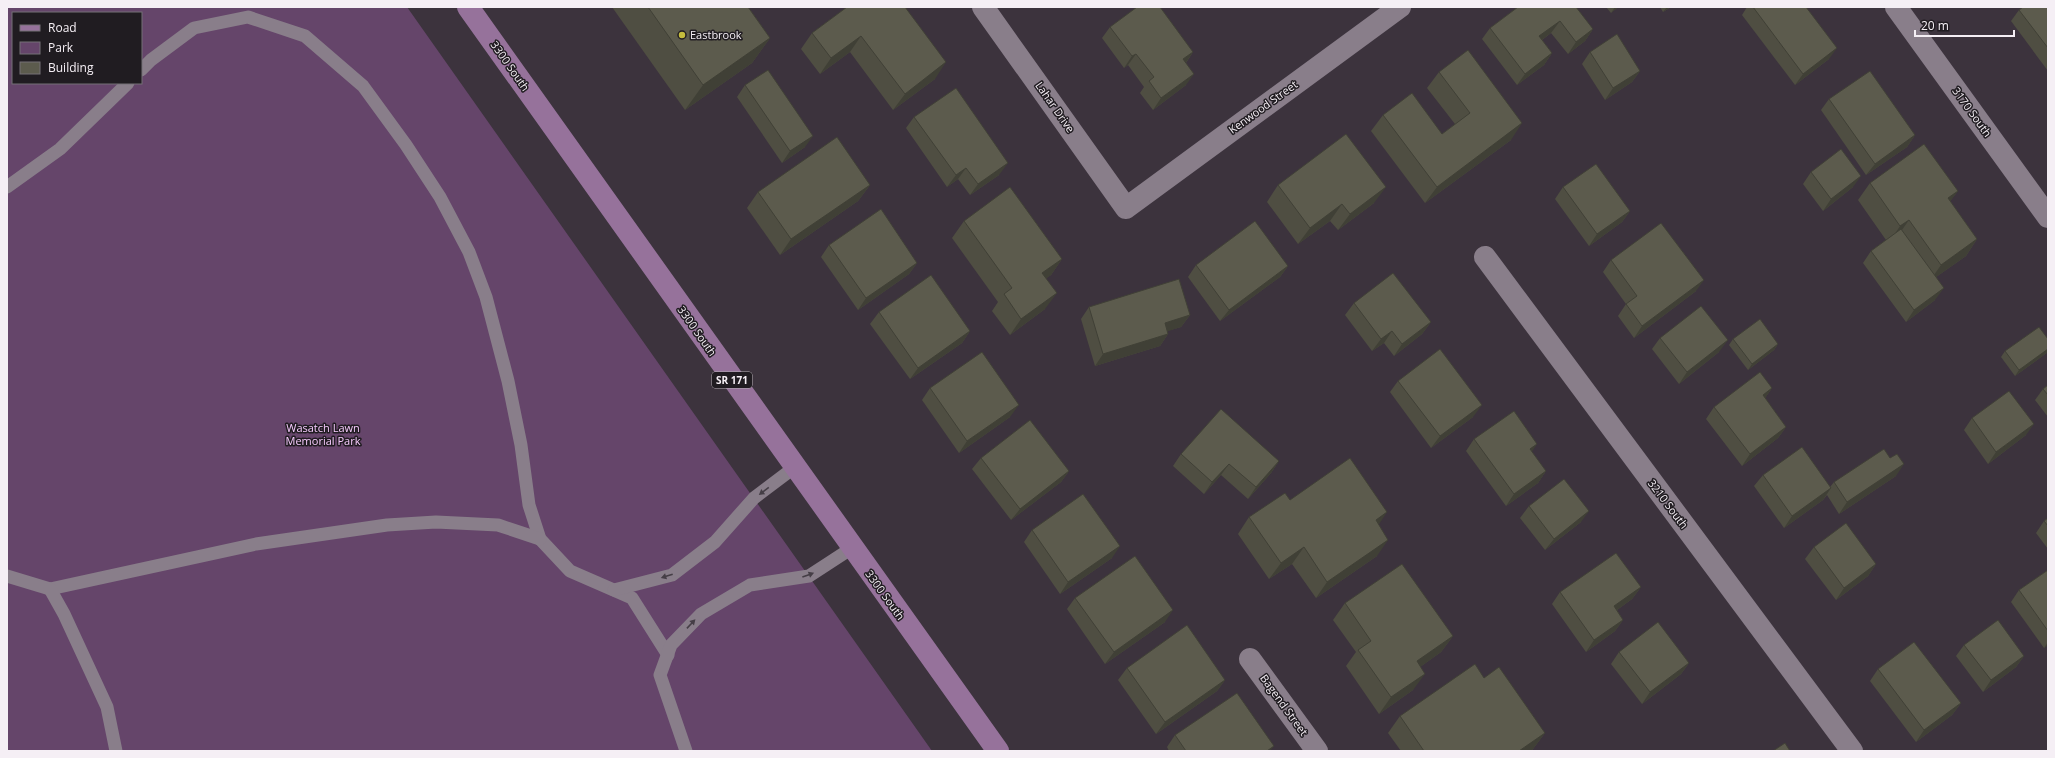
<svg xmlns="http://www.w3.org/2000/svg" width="2055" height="758" viewBox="0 0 2055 758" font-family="'Open Sans',sans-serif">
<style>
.green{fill:#65456a;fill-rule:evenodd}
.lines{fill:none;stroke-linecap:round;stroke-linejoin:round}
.service{stroke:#897e8a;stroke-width:13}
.minor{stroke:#897e8a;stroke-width:22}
.primary{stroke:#96729b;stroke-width:22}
.wall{fill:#4f4e42}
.shaded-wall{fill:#404036}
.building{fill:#5c5b4d;stroke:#404036}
.oneway{fill:#453e46}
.poi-dot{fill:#c4bc3d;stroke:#201c21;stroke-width:1.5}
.labels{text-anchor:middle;stroke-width:3;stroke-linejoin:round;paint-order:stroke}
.shield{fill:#201c21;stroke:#b5b0b5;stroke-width:1}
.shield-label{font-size:10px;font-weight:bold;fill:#f5eff5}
.poi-label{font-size:11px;fill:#f5eff5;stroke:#201c21;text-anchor:start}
.street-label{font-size:11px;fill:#f5eff5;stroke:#201c21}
.park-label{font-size:11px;fill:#f7cbfe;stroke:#201c21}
</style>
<rect width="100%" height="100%" fill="#3c333d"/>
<path class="green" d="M 7,7 L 407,7 L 932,751 L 7,751 ZM 13,13 L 141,13 L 141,83 L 13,83 Z"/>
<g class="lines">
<g class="service">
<polyline points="141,70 151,60 194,28 248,17 305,36 363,86 406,145 440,197 469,252 486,297 508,381 521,445 529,505 540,539 570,571 632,598 668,655"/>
<polyline points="7,187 60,149 128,83"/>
<polyline points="7,576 50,589 256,544 387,525 436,522 498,525 540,539"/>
<polyline points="50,589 64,614 107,707 116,751"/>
<polyline points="614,590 672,575 715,542 754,498 795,467"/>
<polyline points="686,751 660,675 671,645 701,614 750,585 809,576 852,548"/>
</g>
<g class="minor">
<polyline points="983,7 1126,208 1400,7"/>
<polyline points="1896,7 2048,217"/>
<polyline points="1485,257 1852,751"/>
<polyline points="1250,659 1317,751"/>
</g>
<polyline class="primary" points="468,7 998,751"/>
</g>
<g class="wall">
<polygon points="612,7 748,7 770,38 752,63 685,110"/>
<polygon points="847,7 935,79 893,110 850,52 820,74 801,49 812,33"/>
<polygon points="1518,7 1593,29 1585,41 1568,54 1551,33 1542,40 1552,53 1544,65 1517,85 1482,39 1490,28"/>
<polygon points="1606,7 1618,7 1611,13"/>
<polygon points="1660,7 1671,7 1663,12"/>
<polygon points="1747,7 1806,7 1829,59 1795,85 1742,15"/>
<polygon points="2048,7 2048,71 2011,21 2019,10"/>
<polygon points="1110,27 1193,52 1186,63 1186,85 1153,110 1140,93 1144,87 1128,65 1124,68 1102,38"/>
<polygon points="1590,52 1640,71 1632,82 1605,100 1582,64"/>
<polygon points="1439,72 1511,140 1425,203 1371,131 1383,115 1442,134 1455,124 1427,88"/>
<polygon points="745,85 805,147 782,163 737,97"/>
<polygon points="1829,99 1915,135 1907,147 1866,175 1821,110"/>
<polygon points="914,117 999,175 970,195 958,179 947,187 906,128"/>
<polygon points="1811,172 1853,187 1823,211 1803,184"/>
<polygon points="1870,183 1958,191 1950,201 1977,239 1966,256 1936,277 1935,300 1906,322 1863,263 1871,251 1886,240 1858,200"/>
<polygon points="870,185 858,201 780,255 747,208 758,192"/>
<polygon points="1278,185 1374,203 1338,230 1330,221 1298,244 1267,202"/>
<polygon points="1563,187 1630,211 1622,222 1589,246 1555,199"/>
<polygon points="964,221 1062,259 1051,275 1046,278 1045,309 1010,335 992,311 998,302 952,238"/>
<polygon points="829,245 917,263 909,274 858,310 821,257"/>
<polygon points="1611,260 1696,291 1634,338 1618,316 1626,304 1603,272"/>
<polygon points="1196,265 1288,266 1280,277 1220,321 1188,277"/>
<polygon points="1354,303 1431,322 1422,334 1394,356 1384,343 1372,351 1345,315"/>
<polygon points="1089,307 1190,315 1181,327 1167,331 1168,334 1160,346 1095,366 1081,319"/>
<polygon points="879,312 970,331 962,343 910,379 870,324"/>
<polygon points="1660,338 1719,352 1679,384 1652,349"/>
<polygon points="1733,339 1778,344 1774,350 1748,370 1729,345"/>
<polygon points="2048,339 2048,352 2015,376 2001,357 2005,351"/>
<polygon points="1398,381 1473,417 1431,448 1390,392"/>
<polygon points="2048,385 2048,417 2035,400 2043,389"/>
<polygon points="930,388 1010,417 959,453 922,400"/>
<polygon points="1772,388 1765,398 1786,427 1778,438 1742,466 1706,419 1714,407"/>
<polygon points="1972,418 2026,435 1988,464 1964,430"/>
<polygon points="1474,439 1546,471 1538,483 1506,506 1466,451"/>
<polygon points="1181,454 1279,461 1271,473 1248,499 1221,475 1204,494 1173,466"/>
<polygon points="981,458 1069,471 1061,482 1011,520 972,469"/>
<polygon points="1763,475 1830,487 1834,482 1896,476 1839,514 1827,495 1823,500 1784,528 1754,486"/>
<polygon points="1290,500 1379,525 1377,556 1316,598 1292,564 1269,579 1238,534 1249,517"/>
<polygon points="1529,506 1581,522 1545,550 1520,518"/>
<polygon points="2048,518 2048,549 2036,533 2044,521"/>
<polygon points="1032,530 1112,558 1060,594 1024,542"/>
<polygon points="1814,547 1876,564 1868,576 1836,600 1805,559"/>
<polygon points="2048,570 2048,645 2044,648 2011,602 2019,590"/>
<polygon points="1641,587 1632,599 1617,610 1623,620 1615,631 1586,652 1552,604 1560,592"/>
<polygon points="1075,598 1165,622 1105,664 1067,609"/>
<polygon points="1345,603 1453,636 1441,652 1420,667 1413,690 1379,714 1346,666 1356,652 1333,620"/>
<polygon points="1964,645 2024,656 2016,667 1983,692 1956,656"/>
<polygon points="1619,652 1689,663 1681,674 1642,704 1611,664"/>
<polygon points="1127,668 1225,680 1217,691 1156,734 1118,680"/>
<polygon points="1878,669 1961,703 1952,715 1916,742 1870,681"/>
<polygon points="1484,678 1545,733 1533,749 1531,751 1401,751 1388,733 1400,716"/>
<polygon points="1175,735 1270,751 1169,751 1167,747"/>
</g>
<g class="shaded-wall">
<polygon points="1615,7 1618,7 1611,13"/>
<polygon points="1667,7 1671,7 1663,12"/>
<polygon points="1560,21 1551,33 1531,48 1539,36"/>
<polygon points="1593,29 1585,41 1568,54 1576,42"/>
<polygon points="861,36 850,52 820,74 831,58"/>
<polygon points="770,38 752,63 685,110 703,85"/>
<polygon points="1837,48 1829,59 1795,85 1803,74"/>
<polygon points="1193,52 1185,64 1183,59"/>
<polygon points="1552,53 1544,65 1517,85 1525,74"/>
<polygon points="1136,54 1128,65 1124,68 1132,56"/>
<polygon points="946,62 935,79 893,110 905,94"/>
<polygon points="1640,71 1632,82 1605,100 1613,88"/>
<polygon points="1194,74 1186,85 1153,110 1161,98"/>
<polygon points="1522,123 1511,140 1425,203 1437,187"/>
<polygon points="1915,135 1907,147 1866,175 1875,164"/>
<polygon points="813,136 805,147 782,163 790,151"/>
<polygon points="1008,163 999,175 970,195 978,184"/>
<polygon points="966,168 958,179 947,187 956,175"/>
<polygon points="1861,176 1853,187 1823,211 1831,199"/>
<polygon points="870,185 858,201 780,255 791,239"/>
<polygon points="1386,187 1374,203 1338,230 1350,214"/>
<polygon points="1958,191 1946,207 1948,198"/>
<polygon points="1342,204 1330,221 1298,244 1310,228"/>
<polygon points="1630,211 1622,222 1589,246 1597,234"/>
<polygon points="1909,220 1897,237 1889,243 1900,226"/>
<polygon points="1977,239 1966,256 1929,282 1941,265"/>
<polygon points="1062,259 1051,275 1031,290 1042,273"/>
<polygon points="917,263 909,274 858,310 866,298"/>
<polygon points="1288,266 1280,277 1220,321 1229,310"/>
<polygon points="1704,280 1696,291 1634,338 1642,326"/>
<polygon points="1944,288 1935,300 1906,322 1914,310"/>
<polygon points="1057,293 1045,309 1010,335 1021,319"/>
<polygon points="1190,315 1181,327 1156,335 1165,323"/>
<polygon points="1431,322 1422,334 1394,356 1402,344"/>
<polygon points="970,331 962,343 910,379 918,368"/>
<polygon points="1392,331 1384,343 1372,351 1381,339"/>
<polygon points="1168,334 1160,346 1095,366 1103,354"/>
<polygon points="1728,340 1719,352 1679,384 1687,372"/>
<polygon points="1778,344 1774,350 1748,370 1752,364"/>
<polygon points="2048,349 2048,352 2015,376 2019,370"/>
<polygon points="1772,388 1764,400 1763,395"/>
<polygon points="1019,405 1010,417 959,453 967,441"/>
<polygon points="1482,405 1473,417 1431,448 1440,436"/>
<polygon points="2034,424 2026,435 1988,464 1996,452"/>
<polygon points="1786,427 1778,438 1742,466 1750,454"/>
<polygon points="1537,444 1529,456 1530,449"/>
<polygon points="1279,461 1271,473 1248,499 1256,487"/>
<polygon points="1229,464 1221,475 1204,494 1212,482"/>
<polygon points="1904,464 1896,476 1839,514 1847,502"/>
<polygon points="1069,471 1061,482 1011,520 1020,509"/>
<polygon points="1546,471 1538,483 1506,506 1514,494"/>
<polygon points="1831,488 1823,500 1784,528 1792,516"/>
<polygon points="1589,511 1581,522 1545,550 1554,539"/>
<polygon points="1387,512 1376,529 1376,520"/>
<polygon points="1388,540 1377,556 1316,598 1327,582"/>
<polygon points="1120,546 1112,558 1060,594 1068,582"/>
<polygon points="1304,547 1292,564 1269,579 1281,563"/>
<polygon points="1876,564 1868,576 1836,600 1844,588"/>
<polygon points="1641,587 1632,599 1606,618 1614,606"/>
<polygon points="1173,610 1165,622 1105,664 1114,652"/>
<polygon points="1623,620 1615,631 1586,652 1594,640"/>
<polygon points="1453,636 1441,652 1405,678 1417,661"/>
<polygon points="2048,642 2048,645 2044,648"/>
<polygon points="2024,656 2016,667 1983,692 1991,680"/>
<polygon points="1689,663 1681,674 1642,704 1650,692"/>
<polygon points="1425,674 1413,690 1379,714 1391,697"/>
<polygon points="1225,680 1217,691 1156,734 1165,722"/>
<polygon points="1961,703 1952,715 1916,742 1924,730"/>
<polygon points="1545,733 1533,749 1531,751 1519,751"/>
<polygon points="1274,746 1270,751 1267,751"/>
</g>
<g class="building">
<polygon points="648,7 748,7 770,38 703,85"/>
<polygon points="847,7 905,7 946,62 905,94 861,36 831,58 812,33"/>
<polygon points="1137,7 1160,7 1193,52 1183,59 1194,74 1161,98 1149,81 1154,77 1136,54 1132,56 1110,27"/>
<polygon points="1518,7 1576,7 1593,29 1576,42 1560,21 1539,36 1552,53 1525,74 1490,28"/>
<polygon points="1753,7 1806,7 1837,48 1803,74"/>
<polygon points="2023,7 2048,7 2048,48 2019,10"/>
<polygon points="1617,34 1640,71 1613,88 1590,52"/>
<polygon points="1468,50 1522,123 1437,187 1383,115 1412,93 1442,134 1470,113 1439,72"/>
<polygon points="768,70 813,136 790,151 745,85"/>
<polygon points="1870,71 1915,135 1875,164 1829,99"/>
<polygon points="956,88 1008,163 978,184 966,168 956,175 914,117"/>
<polygon points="1346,134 1386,187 1350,214 1342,204 1310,228 1278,185"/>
<polygon points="837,137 870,185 791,239 758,192"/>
<polygon points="1924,144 1958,191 1948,198 1977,239 1941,265 1909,220 1900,226 1870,183"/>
<polygon points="1841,149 1861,176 1831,199 1811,172"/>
<polygon points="1596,164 1630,211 1597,234 1563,187"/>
<polygon points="1010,187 1062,259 1042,273 1057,293 1021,319 1004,294 1012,288 964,221"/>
<polygon points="881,209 917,263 866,298 829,245"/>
<polygon points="1255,221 1288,266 1229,310 1196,265"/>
<polygon points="1661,223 1704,280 1642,326 1626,304 1637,296 1611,260"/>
<polygon points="1901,229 1944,288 1914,310 1871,251"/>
<polygon points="1393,273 1431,322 1402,344 1392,331 1381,339 1354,303"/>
<polygon points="931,275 970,331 918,368 879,312"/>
<polygon points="1179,279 1190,315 1165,323 1168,334 1103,354 1089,307"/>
<polygon points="1701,306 1728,340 1687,372 1660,338"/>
<polygon points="1760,319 1778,344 1752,364 1733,339"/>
<polygon points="2039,327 2048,339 2048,349 2019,370 2005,351"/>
<polygon points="1440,349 1482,405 1440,436 1398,381"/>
<polygon points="982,352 1019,405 967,441 930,388"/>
<polygon points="1760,372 1772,388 1763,395 1786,427 1750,454 1714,407"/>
<polygon points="2048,385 2048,395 2043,389"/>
<polygon points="2009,391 2034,424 1996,452 1972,418"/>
<polygon points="1221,409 1279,461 1256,487 1229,464 1212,482 1181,454"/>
<polygon points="1514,411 1537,444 1530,449 1546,471 1514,494 1474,439"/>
<polygon points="1030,420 1069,471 1020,509 981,458"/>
<polygon points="1802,447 1831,488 1792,516 1763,475"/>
<polygon points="1884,449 1890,458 1897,454 1904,464 1847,502 1834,482"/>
<polygon points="1350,458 1387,512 1376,520 1388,540 1327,582 1304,547 1281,563 1249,517 1285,493 1290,500"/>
<polygon points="1564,479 1589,511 1554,539 1529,506"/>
<polygon points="1083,494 1120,546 1068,582 1032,530"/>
<polygon points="2048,518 2048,526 2044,521"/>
<polygon points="1846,523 1876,564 1844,588 1814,547"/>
<polygon points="1616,553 1641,587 1614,606 1623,620 1594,640 1560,592"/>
<polygon points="1135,556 1173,610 1114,652 1075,598"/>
<polygon points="1402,564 1453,636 1417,661 1425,674 1391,697 1358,650 1371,641 1345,603"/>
<polygon points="2048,570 2048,631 2019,590"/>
<polygon points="1998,620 2024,656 1991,680 1964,645"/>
<polygon points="1658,622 1689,663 1650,692 1619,652"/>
<polygon points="1187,625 1225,680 1165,722 1127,668"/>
<polygon points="1914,642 1961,703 1924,730 1878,669"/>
<polygon points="1475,664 1484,678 1499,667 1545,733 1519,751 1424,751 1400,716"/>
<polygon points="1237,693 1274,746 1267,751 1186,751 1175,735"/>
<polygon points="1785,743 1790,751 1773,751"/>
</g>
<defs><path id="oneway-solid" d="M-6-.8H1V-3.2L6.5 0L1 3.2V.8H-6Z"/></defs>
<g class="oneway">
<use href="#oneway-solid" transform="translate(764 491) rotate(143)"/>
<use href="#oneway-solid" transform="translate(808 575) rotate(-20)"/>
<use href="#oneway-solid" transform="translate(667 576) rotate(162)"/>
<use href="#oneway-solid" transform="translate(691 624) rotate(-47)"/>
</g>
<circle class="poi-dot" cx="682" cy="35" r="4"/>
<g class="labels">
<rect class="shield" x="712" y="372" width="40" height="16" rx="3"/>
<g class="shield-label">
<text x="732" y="384">SR 171</text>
</g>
<g class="poi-label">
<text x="690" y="39">Eastbrook</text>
</g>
<g class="street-label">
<text transform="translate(510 66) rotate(55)" y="4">3300 South</text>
<text transform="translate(1055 107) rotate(55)" y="4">Lahar Drive</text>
<text transform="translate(1263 107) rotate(-36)" y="4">Kenwood Street</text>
<text transform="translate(1972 112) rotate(54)" y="4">3170 South</text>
<text transform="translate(697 331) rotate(55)" y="4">3300 South</text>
<text transform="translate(1668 504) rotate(53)" y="4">3210 South</text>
<text transform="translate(885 595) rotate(54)" y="4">3300 South</text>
<text transform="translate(1284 705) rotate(54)" y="4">Bagend Street</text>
</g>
<g class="park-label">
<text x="323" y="432">Wasatch Lawn<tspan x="323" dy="13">Memorial Park</tspan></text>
</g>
</g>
<rect width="2055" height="758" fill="none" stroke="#f5eff5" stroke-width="16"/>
<rect x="12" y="12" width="130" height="72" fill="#201c21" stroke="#757076"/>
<rect x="20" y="25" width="20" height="6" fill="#96729b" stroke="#757076"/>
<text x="48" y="32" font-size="12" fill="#f5eff5">Road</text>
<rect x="20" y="42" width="20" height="12" fill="#65456a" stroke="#757076"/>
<text x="48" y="52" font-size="12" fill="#f5eff5">Park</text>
<rect x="20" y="62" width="20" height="12" fill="#5c5b4d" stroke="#757076"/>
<text x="48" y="72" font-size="12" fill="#f5eff5">Building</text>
<path d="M1915 30v6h99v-6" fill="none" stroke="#f5eff5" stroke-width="2"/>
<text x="1921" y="30" font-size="12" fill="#f5eff5" stroke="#201c21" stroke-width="3" paint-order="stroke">20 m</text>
</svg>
